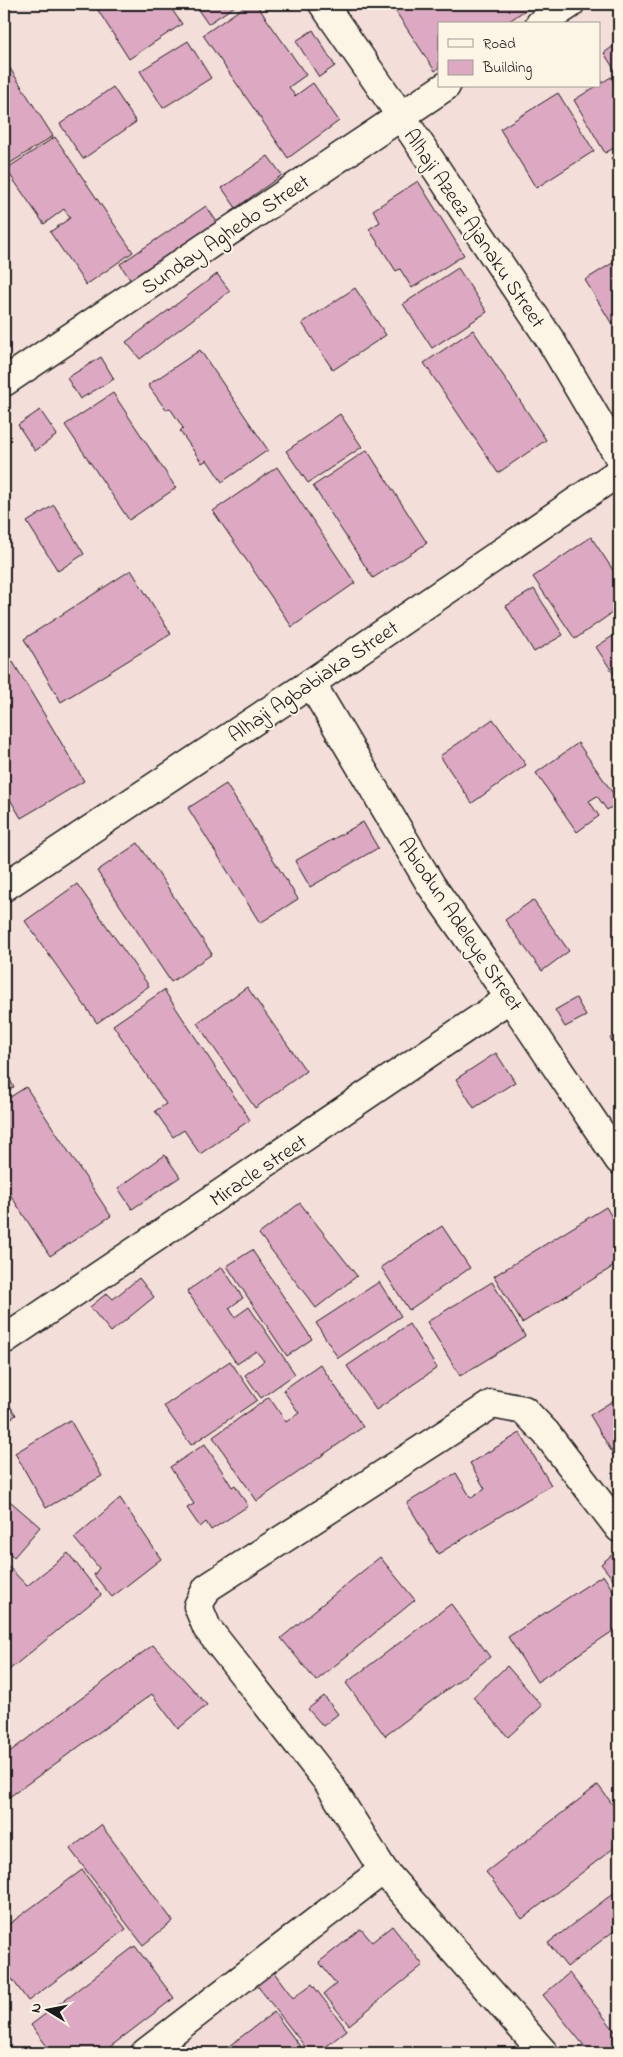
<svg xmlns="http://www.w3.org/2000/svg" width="623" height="2057" viewBox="0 0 623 2057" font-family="'Indie Flower',sans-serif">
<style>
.building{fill:#dda9c2;stroke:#1c1c1c}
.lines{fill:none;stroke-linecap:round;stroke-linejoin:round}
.minor-casing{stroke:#1c1c1c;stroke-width:31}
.minor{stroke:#fcf5e5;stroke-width:28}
.labels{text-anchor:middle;stroke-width:4;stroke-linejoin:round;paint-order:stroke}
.street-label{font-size:21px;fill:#1c1c1c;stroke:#fcf5e5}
</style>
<rect width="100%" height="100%" fill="#f3deda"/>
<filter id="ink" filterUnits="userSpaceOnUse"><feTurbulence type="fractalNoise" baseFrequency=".02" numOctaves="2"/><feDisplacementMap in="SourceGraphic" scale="10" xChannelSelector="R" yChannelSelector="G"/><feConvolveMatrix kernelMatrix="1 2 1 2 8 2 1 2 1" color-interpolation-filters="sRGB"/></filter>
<g filter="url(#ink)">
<g class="building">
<polygon points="94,4 168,4 182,24 129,59"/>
<polygon points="194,4 238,4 208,24"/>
<polygon points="248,4 256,4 306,75 289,87 295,96 313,83 339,121 288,158 203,35"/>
<polygon points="396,4 529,4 531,6 505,24 439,24 439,68 435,71 392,6"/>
<polygon points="313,30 335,66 319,77 296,41"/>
<polygon points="188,41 211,78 163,108 140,71"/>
<polygon points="619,42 619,77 604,53"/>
<polygon points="4,59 53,136 4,167"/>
<polygon points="611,77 619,91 619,145 605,153 574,100"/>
<polygon points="113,87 136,122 83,159 60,124"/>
<polygon points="558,93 594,151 536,188 500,129"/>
<polygon points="55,137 133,252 86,285 50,232 70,218 64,209 44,224 6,169"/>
<polygon points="619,152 619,169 611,158"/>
<polygon points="268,156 282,175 236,208 222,188"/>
<polygon points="418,181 464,255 412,288 400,269 396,271 369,229 380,222 373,210"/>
<polygon points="206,206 217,222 131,281 120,264"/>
<polygon points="619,259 619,333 618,334 585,280"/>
<polygon points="458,268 487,312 432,348 403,304"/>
<polygon points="217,274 230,291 140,359 126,342"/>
<polygon points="355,288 386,335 333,370 302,323"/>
<polygon points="473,330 546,440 498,473 424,363"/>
<polygon points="200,350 268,450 222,482 207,460 202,463 180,431 183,428 170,408 166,410 148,385"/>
<polygon points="101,357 114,379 80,399 67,378"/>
<polygon points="113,393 176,488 129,520 65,425"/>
<polygon points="40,410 57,435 35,451 18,425"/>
<polygon points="340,414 362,447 308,483 286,451"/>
<polygon points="367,450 427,543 373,578 313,486"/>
<polygon points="277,467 355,583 292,627 213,511"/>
<polygon points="54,505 84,554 58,571 27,522"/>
<polygon points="591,537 619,579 619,608 575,639 533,577"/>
<polygon points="131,570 171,634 61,702 24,639"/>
<polygon points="534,589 563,635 534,652 506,606"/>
<polygon points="619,632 619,682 596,647"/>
<polygon points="13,662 84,781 21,818 4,789 4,667"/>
<polygon points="493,719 526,765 472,803 440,756"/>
<polygon points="578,743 619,802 607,810 597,796 589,801 599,816 577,832 536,773"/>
<polygon points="226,784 298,899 260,923 188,808"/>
<polygon points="363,822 378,848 310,887 295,861"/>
<polygon points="138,843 212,954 171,982 97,871"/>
<polygon points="77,884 149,986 97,1023 25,921"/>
<polygon points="533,900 569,951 542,971 505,920"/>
<polygon points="247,987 306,1071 255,1108 197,1023"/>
<polygon points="164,990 250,1120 200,1154 184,1130 173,1137 155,1111 166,1104 113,1025"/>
<polygon points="576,998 586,1016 565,1027 555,1010"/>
<polygon points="619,1032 619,1051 610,1038"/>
<polygon points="496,1053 515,1082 474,1108 456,1079"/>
<polygon points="4,1070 14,1087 4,1094"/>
<polygon points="26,1087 111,1216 50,1256 4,1185 4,1163 9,1159 4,1153 4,1101"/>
<polygon points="165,1155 180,1177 132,1209 118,1188"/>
<polygon points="300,1203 357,1276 316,1308 259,1234"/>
<polygon points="606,1207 619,1229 619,1263 522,1323 494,1276"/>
<polygon points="442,1226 470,1268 409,1310 381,1267"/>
<polygon points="252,1250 312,1339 287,1356 227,1266"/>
<polygon points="222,1267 243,1298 229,1308 235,1317 249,1307 295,1374 261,1398 245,1375 264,1361 256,1351 237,1364 187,1291"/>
<polygon points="139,1278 154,1297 111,1332 90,1307 107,1293 113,1299"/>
<polygon points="379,1282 401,1316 338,1358 316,1323"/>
<polygon points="492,1282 525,1336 460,1376 427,1322"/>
<polygon points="409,1324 437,1368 376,1410 347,1366"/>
<polygon points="230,1361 257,1400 191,1445 164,1406"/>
<polygon points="320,1364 363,1427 257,1501 213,1437 269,1397 286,1422 299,1413 283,1390"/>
<polygon points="4,1397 16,1415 4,1423"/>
<polygon points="619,1397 619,1464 590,1415"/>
<polygon points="70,1420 102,1476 46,1508 15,1453"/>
<polygon points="520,1433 551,1485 438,1554 407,1503 456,1473 471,1498 485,1489 470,1463"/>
<polygon points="205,1444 232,1487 235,1485 248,1506 211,1530 206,1522 200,1527 187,1508 194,1504 170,1467"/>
<polygon points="4,1496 40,1527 14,1557 4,1549"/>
<polygon points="120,1498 161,1559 112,1597 94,1575 99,1568 74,1538"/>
<polygon points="619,1549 619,1587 601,1564"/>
<polygon points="68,1553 101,1595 4,1674 4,1562 27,1586"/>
<polygon points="380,1557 415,1600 316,1681 281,1638"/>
<polygon points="603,1575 619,1600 619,1627 537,1682 508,1637"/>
<polygon points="451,1604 490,1657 385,1736 346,1683"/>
<polygon points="153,1645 207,1705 178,1729 152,1694 5,1800 4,1756"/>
<polygon points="507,1666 542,1706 508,1737 473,1697"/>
<polygon points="324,1696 338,1714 323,1726 308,1709"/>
<polygon points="598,1785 619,1813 619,1844 522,1919 486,1872"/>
<polygon points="101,1825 173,1921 143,1945 70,1849"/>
<polygon points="82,1870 126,1929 28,2001 4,1968 4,1928"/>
<polygon points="619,1889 619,1927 567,1967 548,1943"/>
<polygon points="392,1926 423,1965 349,2025 324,1994 336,1984 319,1962 361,1929 372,1942"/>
<polygon points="135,1946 174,1998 102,2053 52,2053 31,2025"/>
<polygon points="273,1971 293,1998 312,1984 347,2030 318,2053 310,2053 256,1984"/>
<polygon points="569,1973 619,2036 619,2053 590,2053 543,1995"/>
<polygon points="274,2012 305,2053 228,2053 225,2049"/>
</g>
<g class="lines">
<g class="minor-casing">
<g id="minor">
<polyline points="323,4 401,116 551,341 619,457"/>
<polyline points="540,24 570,4"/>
<polyline points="4,382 446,86"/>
<polyline points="311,683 431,885 510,998 619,1160"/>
<polyline points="4,887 311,683 619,472"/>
<polyline points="4,1340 510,998"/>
<polyline points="145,2053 383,1870"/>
<polyline points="544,2053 383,1870 328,1782 207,1628 198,1606 207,1588 492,1404 524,1410 546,1433 619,1528"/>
</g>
</g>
<use href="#minor" class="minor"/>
</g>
</g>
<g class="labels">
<g class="street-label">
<text transform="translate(475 228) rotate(56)" y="7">Alhaji Azeez Ajanaku Street</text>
<text transform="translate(225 234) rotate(-34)" y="7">Sunday Aghedo Street</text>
<text transform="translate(313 681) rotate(-34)" y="7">Alhaji Agbabiaka Street</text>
<text transform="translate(461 924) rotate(56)" y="7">Abiodun Adeleye Street</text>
<text transform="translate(258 1170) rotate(-34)" y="7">Miracle street</text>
</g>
</g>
<rect width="623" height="2057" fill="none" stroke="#fcf5e5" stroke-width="20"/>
<rect x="10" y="10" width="603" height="2037" fill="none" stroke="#1c1c1c" stroke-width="2" filter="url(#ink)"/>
<rect x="438" y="22" width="162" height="65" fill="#fcf5e5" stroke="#a29e95"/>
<rect x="448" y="39" width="25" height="8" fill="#fcf5e5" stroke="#a29e95"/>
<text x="483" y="48" font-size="15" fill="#1c1c1c">Road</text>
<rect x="448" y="60" width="25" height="15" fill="#dda9c2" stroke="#a29e95"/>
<text x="483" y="72" font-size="15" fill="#1c1c1c">Building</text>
<g transform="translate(48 2010) rotate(280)" stroke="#fcf5e5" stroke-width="4" paint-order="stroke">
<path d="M0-4L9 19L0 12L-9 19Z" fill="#1c1c1c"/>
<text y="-8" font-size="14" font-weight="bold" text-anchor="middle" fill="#1c1c1c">N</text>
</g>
</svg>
